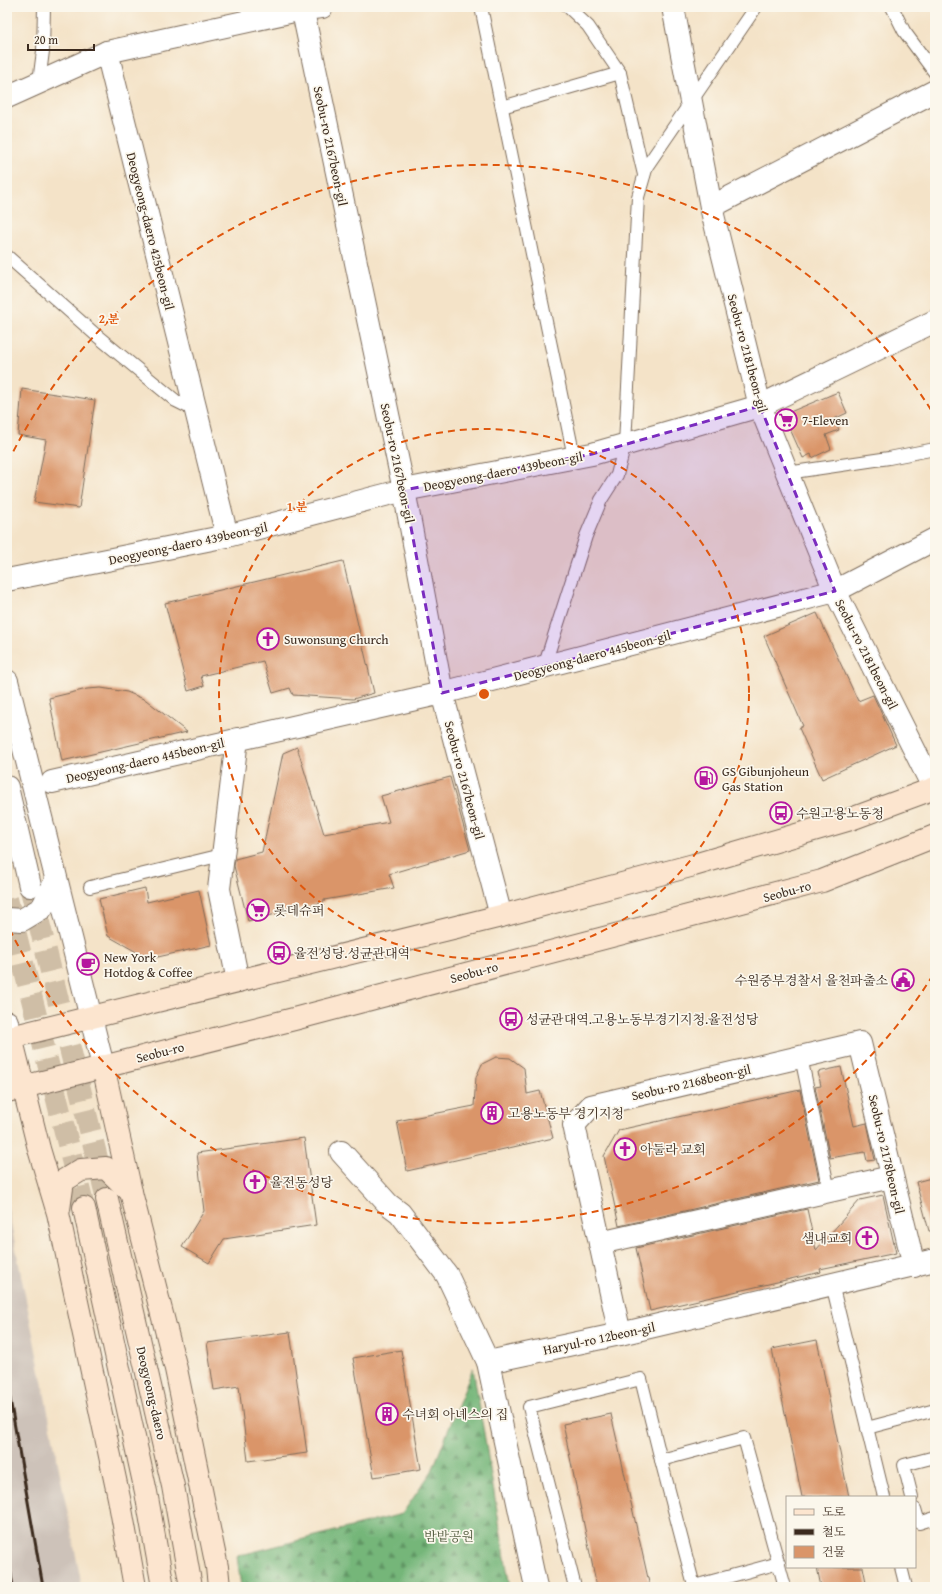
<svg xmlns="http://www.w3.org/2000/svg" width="942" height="1594" viewBox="0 0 942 1594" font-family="'Gentium Book Plus','Noto Serif KR',serif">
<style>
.railway{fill:#cdc2b9}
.forest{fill:url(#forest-firs);stroke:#58704c}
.building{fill:#da9569}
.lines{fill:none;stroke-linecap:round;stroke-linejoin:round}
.tertiary-tunnel{stroke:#cfbea6;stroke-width:22;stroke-dasharray:22 11;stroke-linecap:butt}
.service-casing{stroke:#7c6b5a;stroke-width:14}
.minor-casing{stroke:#7c6b5a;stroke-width:24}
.tertiary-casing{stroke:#7c6b5a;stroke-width:24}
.secondary-casing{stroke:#7c6b5a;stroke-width:24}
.service{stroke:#fff;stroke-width:12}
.minor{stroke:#fff;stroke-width:22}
.tertiary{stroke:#fff;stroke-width:22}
.secondary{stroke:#fce5cf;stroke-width:22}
.rail{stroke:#3b2a1e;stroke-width:3}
.marked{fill:#7b2cbf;fill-opacity:0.2;stroke:#7b2cbf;stroke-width:3;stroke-dasharray:8 5;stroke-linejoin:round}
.ring{fill:none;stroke:#df570d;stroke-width:2;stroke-dasharray:7 5}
.labels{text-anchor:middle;stroke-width:3.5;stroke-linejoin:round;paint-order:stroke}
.street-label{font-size:13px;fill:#3b2a1e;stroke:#fbf7ec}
.poi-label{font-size:13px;fill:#3b2a1e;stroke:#fbf7ec;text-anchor:start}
.park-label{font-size:13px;fill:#545d40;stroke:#fbf7ec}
.centre{fill:#df570d;stroke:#fbf7ec;stroke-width:2}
.ring-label{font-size:12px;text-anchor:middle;font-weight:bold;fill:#df570d;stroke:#fbf7ec;stroke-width:3.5;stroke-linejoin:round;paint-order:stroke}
</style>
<defs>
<pattern id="forest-firs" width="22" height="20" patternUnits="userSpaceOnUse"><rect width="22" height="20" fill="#74b679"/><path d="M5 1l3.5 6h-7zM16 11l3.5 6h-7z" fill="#609463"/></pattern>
</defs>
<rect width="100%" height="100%" fill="#fbf7ec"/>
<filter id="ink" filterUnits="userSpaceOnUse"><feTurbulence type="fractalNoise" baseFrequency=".025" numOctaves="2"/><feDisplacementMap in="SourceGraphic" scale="8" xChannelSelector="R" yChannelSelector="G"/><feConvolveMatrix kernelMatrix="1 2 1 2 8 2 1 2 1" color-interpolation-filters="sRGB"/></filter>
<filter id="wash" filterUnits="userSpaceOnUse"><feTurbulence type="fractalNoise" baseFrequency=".012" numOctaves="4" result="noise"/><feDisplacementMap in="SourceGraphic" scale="16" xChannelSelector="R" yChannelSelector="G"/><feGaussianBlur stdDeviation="0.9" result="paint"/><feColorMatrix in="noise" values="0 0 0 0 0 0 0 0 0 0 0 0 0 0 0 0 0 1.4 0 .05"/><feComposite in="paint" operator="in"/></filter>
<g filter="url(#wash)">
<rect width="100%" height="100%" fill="#f4e3c8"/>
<polygon class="railway" points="7,1204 34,1340 82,1587 7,1587"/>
<polygon class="forest" points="473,1368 510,1587 241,1587 237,1556 402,1514 432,1471"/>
<g id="blocks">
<g class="building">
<polygon points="22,389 95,400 79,508 34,502 46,440 18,435"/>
<polygon points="838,392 847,413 834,419 839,430 826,435 831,449 812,458 811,454 803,458 786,420 790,412"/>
<polygon points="343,561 374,693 353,699 293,695 290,688 273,693 263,661 201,676 204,686 188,691 165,603"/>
<polygon points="817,613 858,701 873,695 896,745 822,779 799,728 803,726 764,636"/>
<polygon points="101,688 127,692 146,700 187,732 62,761 49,698 87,689"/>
<polygon points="297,747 324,834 389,822 381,796 450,777 470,850 389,874 394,888 324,900 324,902 248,921 234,866 235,859 262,852 283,753"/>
<polygon points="145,888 147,902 199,890 211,945 149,959 108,936 99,899"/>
<polygon points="496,1057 510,1058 524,1068 527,1094 540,1091 553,1138 407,1171 397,1121 474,1106 476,1077 482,1064"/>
<polygon points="841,1067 854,1126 867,1123 875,1160 867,1161 865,1152 830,1158 815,1087 821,1086 818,1072"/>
<polygon points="800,1090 819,1180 619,1226 604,1156 619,1130"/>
<polygon points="304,1138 316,1225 224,1239 209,1263 182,1247 204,1211 197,1153"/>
<polygon points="935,1177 935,1231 929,1231 916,1182"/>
<polygon points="883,1195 896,1253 820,1269 821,1272 650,1311 636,1248 807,1209 816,1250 860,1200"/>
<polygon points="290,1332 307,1453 248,1461 239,1386 214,1390 207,1343"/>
<polygon points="817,1340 849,1497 802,1497 772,1349"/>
<polygon points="401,1350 421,1469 374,1477 353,1358"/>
<polygon points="611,1414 650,1587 597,1587 563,1424"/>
<polygon points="817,1567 863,1567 867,1587 821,1587"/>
</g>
</g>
</g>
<g filter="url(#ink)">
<use href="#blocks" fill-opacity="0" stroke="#7c6b5a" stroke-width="1"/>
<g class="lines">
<g class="tertiary-tunnel">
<polyline points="30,886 107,1199"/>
<polyline points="7,899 84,1208"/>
</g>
<g class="service-casing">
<g id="service">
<polyline points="481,7 574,457"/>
<polyline points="568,7 588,26 620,73 644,175"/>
<polyline points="892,7 904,31 935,73"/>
<polyline points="39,82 43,51 44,7"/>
<polyline points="502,107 620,73"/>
<polyline points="7,256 96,335 176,401 196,411"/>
<polyline points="787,473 889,458 935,449"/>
<polyline points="544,667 586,536 601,500 617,475 625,444 638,197 647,166 756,7"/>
<polyline points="90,887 222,855"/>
<polyline points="801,1057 829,1191"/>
<polyline points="832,1284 884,1497"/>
<polyline points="867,1428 935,1410"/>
<polyline points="912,1497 904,1465 935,1457"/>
<polyline points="915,1509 919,1523 935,1518"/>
<polyline points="779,1563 694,1586 661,1460 744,1438 785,1587"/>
<polyline points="901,1567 906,1587"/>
<polyline points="575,1587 529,1407 641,1379 661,1460"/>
</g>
</g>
<g class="minor-casing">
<g id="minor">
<polyline points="302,7 404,490 442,693 501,916"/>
<polyline points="673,7 711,207 760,406 835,591 934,789"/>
<polyline points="107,52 227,536"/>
<polyline points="7,97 107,52 303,9 322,7"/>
<polyline points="711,207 935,91"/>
<polyline points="7,580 227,536 404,490 592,454 760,406 935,321"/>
<polyline points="237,739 219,889 238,981"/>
<polyline points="52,782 442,693 835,591 935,539"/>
<polyline points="341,1152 388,1204 400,1213 447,1275 488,1362 536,1587"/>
<polyline points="600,1243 891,1177"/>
<polyline points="620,1334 574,1125 591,1106 860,1043 914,1266"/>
<polyline points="488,1362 620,1334 935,1260"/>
</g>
</g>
<g class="tertiary-casing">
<g id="tertiary">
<polyline points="7,681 103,1066"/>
<polyline points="7,787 30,886"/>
<polyline points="7,919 22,920 42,908 56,880"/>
<polyline points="7,1022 11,1037"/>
</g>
</g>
<g class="secondary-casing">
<g id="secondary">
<polyline points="11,1037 39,1149 58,1213 119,1498 135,1587"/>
<polyline points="7,1038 501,916 694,865 851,819 935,788"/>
<polyline points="103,1066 131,1192 176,1369 217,1567 219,1587"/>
<polyline points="7,1091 294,1019 822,881 935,836"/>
<polyline points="107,1199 173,1486 191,1587"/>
<polyline points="84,1208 146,1492 163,1587"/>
<polyline points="59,1209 63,1181 81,1170 106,1168 131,1192"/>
</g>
</g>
<use href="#service" class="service"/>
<use href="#minor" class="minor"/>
<use href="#tertiary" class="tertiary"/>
<use href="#secondary" class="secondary"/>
<g class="rail">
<polyline points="7,1382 43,1587"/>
<polyline points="7,1551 13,1587"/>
</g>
</g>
</g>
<path class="marked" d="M 760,406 L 835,591 L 442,693 L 404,490 L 592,454 Z"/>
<g class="ring">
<circle cx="484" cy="694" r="265"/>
<path d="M933 975A530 530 0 0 1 8 926M8 462A530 530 0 0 1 933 413"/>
</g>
<defs>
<g id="supermarket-ring" transform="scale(1.15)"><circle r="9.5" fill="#fbf7ec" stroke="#b5179e" stroke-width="1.5"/><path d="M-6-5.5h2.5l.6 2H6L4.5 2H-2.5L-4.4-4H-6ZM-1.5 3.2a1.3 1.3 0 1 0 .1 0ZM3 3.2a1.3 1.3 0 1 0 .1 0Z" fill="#b5179e"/></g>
<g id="church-ring" transform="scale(1.15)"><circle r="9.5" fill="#fbf7ec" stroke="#b5179e" stroke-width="1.5"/><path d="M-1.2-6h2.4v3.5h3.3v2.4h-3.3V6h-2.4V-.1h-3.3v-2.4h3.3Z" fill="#b5179e"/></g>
<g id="fuel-ring" transform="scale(1.15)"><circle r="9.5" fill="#fbf7ec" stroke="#b5179e" stroke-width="1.5"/><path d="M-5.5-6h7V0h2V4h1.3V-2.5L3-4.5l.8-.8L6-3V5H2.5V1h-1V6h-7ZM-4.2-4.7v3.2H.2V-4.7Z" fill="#b5179e"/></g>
<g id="bus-ring" transform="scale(1.15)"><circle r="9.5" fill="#fbf7ec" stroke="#b5179e" stroke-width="1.5"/><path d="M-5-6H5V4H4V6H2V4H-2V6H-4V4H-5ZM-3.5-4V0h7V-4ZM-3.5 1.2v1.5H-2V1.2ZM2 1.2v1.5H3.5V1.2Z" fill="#b5179e"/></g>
<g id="cafe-ring" transform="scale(1.15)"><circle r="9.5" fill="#fbf7ec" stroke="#b5179e" stroke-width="1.5"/><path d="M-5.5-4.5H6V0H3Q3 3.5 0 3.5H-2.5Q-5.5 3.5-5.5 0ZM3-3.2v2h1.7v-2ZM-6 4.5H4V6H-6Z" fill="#b5179e"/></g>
<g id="civic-ring" transform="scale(1.15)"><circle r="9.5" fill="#fbf7ec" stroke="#b5179e" stroke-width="1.5"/><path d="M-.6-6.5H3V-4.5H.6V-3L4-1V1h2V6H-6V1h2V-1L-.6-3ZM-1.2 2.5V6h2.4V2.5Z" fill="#b5179e"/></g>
<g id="building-ring" transform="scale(1.15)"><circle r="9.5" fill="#fbf7ec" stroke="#b5179e" stroke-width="1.5"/><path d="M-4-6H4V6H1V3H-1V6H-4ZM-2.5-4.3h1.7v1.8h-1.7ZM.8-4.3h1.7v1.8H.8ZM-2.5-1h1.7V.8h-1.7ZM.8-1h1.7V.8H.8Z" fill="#b5179e"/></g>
</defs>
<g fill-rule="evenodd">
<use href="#supermarket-ring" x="786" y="420"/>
<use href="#church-ring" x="268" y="639"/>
<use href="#fuel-ring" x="706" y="778"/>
<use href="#bus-ring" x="781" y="813"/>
<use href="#supermarket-ring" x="258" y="910"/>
<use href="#bus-ring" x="279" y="953"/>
<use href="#cafe-ring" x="88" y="964"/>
<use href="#civic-ring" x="903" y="980"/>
<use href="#bus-ring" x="511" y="1019"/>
<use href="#building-ring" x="492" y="1113"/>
<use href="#church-ring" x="625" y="1149"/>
<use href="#church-ring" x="255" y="1182"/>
<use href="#church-ring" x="867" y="1238"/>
<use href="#building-ring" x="387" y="1414"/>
</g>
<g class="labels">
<g class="street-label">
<text transform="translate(331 146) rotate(78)" y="5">Seobu-ro 2167beon-gil</text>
<text transform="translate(151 231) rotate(76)" y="5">Deogyeong-daero 425beon-gil</text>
<text transform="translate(748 353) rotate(75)" y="5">Seobu-ro 2181beon-gil</text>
<text transform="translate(398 463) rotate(78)" y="5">Seobu-ro 2167beon-gil</text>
<text transform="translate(503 471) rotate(-11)" y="5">Deogyeong-daero 439beon-gil</text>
<text transform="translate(188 543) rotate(-12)" y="5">Deogyeong-daero 439beon-gil</text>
<text transform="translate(867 654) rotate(63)" y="5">Seobu-ro 2181beon-gil</text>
<text transform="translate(592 655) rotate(-15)" y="5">Deogyeong-daero 445beon-gil</text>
<text transform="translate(145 760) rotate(-13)" y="5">Deogyeong-daero 445beon-gil</text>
<text transform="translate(465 780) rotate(75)" y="5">Seobu-ro 2167beon-gil</text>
<text transform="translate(787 891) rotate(-15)" y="5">Seobu-ro</text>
<text transform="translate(474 972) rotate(-15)" y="5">Seobu-ro</text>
<text transform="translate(160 1052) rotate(-14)" y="5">Seobu-ro</text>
<text transform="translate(691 1082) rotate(-13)" y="5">Seobu-ro 2168beon-gil</text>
<text transform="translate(887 1154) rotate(77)" y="5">Seobu-ro 2178beon-gil</text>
<text transform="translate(599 1338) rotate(-12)" y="5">Haryul-ro 12beon-gil</text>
<text transform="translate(152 1393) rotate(77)" y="5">Deogyeong-daero</text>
</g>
<g class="poi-label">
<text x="802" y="425">7-Eleven</text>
<text x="284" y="644">Suwonsung Church</text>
<text x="722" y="776">GS Gibunjoheun<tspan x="722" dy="15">Gas Station</tspan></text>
<text x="796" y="818">수원고용노동청</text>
<text x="274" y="915">롯데슈퍼</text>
<text x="294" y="958">율전성당.성균관대역</text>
<text x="104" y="962">New York<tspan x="104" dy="15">Hotdog &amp; Coffee</tspan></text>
<text x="888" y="985" text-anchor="end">수원중부경찰서 율천파출소</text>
<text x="526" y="1024">성균관대역.고용노동부경기지청.율전성당</text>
<text x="508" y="1118">고용노동부 경기지청</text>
<text x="640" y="1154">아둘라 교회</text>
<text x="270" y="1187">율전동성당</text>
<text x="852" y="1243" text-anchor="end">샘내교회</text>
<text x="402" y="1419">수녀회 아녜스의 집</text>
</g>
<g class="park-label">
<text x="449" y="1541">밤밭공원</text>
</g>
</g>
<circle cx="484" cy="694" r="6" class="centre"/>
<g class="ring-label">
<text x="109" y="323">2 분</text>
<text x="297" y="511">1 분</text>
</g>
<rect width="942" height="1594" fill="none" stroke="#fbf7ec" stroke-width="24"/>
<rect x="786" y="1496" width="130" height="72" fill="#fbf7ec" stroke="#aea59a"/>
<rect x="794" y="1509" width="20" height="6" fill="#fce5cf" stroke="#aea59a"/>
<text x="822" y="1516" font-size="12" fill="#3b2a1e">도로</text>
<rect x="794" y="1529" width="20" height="6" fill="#3b2a1e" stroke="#aea59a"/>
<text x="822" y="1536" font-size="12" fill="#3b2a1e">철도</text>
<rect x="794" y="1546" width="20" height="12" fill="#da9569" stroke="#aea59a"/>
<text x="822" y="1556" font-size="12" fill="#3b2a1e">건물</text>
<path d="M28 44v6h66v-6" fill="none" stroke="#3b2a1e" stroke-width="2"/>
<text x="34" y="44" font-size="12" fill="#3b2a1e" stroke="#fbf7ec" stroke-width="3" paint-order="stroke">20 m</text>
</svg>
